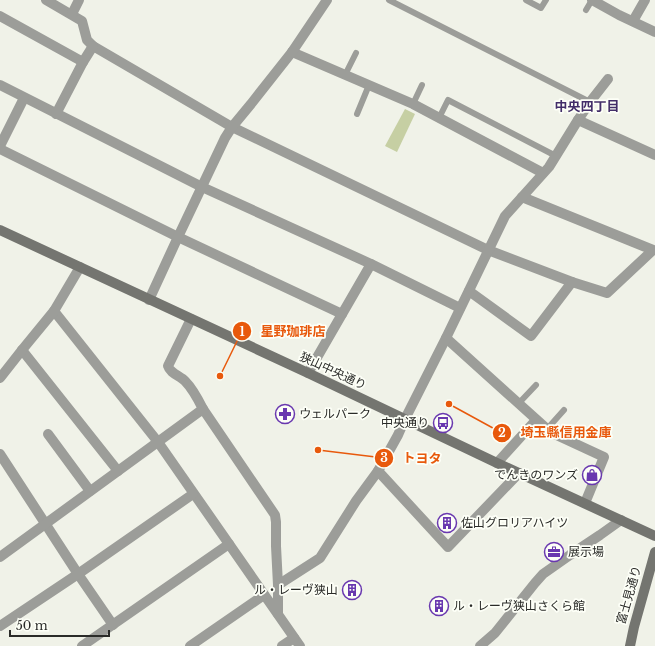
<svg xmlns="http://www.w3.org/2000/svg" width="655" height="646" viewBox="0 0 655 646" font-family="'Libre Baskerville','Noto Sans JP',serif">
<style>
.green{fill:#c6cfa3}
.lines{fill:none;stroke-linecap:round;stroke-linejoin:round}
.lane{stroke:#9c9d99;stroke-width:6}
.street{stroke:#9c9d99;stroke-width:10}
.secondary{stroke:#747570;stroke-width:10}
.labels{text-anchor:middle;stroke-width:3.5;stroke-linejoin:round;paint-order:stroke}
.street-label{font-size:12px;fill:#2a2b28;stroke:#fdfff7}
.poi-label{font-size:12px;fill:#2a2b28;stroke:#fdfff7;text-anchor:start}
.neighbourhood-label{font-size:13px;font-weight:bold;fill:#432e69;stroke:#fdfff7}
.leader{fill:none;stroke:#e8590c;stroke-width:1.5}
.callout-dot{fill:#e8590c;stroke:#fdfff7;stroke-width:1.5}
.mark-label{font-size:12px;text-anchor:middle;font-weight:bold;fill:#fff}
.callout-label{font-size:13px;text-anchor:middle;font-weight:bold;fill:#e8590c;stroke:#fdfff7;stroke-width:3.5;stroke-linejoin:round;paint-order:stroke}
</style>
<rect width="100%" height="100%" fill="#f0f2e8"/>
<polygon class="green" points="405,109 415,114 397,152 385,146"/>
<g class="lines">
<g class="lane">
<polyline points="389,0 590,102"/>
<polyline points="526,0 541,8 546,0"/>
<polyline points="586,10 592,0"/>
<polyline points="345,75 356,53"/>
<polyline points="413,104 422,85"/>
<polyline points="357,114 369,85"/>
<polyline points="439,118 448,100 556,156"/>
<polyline points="519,403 536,385"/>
<polyline points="547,429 564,410"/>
</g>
<g class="street">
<polyline points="46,0 82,21 87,40 93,46 232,127 488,250 572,282 531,336 469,291"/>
<polyline points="592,0 619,15 655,32"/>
<polyline points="72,14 79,0"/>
<polyline points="0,16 83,62"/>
<polyline points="633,21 645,0"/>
<polyline points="292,52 413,104 543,173"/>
<polyline points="0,85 202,187 371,264"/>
<polyline points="56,114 83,62 93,46"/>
<polyline points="578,120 590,102 608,79"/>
<polyline points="0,146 24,98"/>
<polyline points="0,149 178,237 342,314"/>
<polyline points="522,197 653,250 607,293 572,282"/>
<polyline points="149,300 178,237 225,138 232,127 251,104 292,52 327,0"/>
<polyline points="54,311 158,442 300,646"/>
<path d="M 191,319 L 168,366 C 170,373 180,376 185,381 C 193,389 198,399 203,409"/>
<polyline points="446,338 547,429 550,432 604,457 585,503"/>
<polyline points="22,350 118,471"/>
<polyline points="308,373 371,264 460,308"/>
<polyline points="0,378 22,350 54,311 80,267"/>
<polyline points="48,434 90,491"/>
<polyline points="0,454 78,574 113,625"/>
<polyline points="497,463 536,420"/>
<polyline points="378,471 448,547 519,473"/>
<polyline points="0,557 203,409 275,515 276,522 276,546 278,585"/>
<polyline points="278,614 278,585 320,558 356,501 378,471 398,435 405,419 446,338 505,216 549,167 578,120 655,155"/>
<polyline points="0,626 78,574 193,494"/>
<polyline points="82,646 229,544"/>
<polyline points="190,646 264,595"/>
<polyline points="282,646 294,638"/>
<polyline points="480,646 495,633 535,583 543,574 570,555 600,535 621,520"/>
</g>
<g class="secondary">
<polyline points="0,230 308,373 497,463 655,536"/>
<polyline points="630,646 634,627 655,552"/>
</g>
</g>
<defs>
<g id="pharmacy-ring" transform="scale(1)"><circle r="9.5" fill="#fdfff7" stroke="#6938af" stroke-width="1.5"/><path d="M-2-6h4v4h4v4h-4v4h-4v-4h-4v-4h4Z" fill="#6938af"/></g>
<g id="bus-ring" transform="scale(1)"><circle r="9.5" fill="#fdfff7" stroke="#6938af" stroke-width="1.5"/><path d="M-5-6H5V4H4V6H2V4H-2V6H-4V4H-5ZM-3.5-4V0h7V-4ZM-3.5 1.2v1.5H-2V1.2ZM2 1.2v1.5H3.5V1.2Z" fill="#6938af"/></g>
<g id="shop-ring" transform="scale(1)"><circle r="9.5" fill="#fdfff7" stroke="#6938af" stroke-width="1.5"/><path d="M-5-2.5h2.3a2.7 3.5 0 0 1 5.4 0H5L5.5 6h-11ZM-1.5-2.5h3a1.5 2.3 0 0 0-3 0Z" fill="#6938af"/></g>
<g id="building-ring" transform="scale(1)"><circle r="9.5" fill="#fdfff7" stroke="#6938af" stroke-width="1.5"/><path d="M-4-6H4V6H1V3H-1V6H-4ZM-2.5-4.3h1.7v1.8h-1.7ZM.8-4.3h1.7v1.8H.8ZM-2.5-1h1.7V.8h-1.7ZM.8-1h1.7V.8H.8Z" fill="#6938af"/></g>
<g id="office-ring" transform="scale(1)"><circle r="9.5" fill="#fdfff7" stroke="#6938af" stroke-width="1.5"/><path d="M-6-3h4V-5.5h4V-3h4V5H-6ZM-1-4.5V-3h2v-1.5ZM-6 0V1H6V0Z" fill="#6938af"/></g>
</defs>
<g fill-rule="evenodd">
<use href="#pharmacy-ring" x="285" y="414"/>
<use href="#bus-ring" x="443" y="423"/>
<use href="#shop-ring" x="592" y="475"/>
<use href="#building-ring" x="447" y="523"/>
<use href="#office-ring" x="554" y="552"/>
<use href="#building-ring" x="352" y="590"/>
<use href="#building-ring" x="439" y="606"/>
</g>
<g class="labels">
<g class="street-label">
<text transform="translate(333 371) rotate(25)" y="4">狭山中央通り</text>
<text transform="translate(629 595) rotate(-74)" y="4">富士見通り</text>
</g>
<g class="poi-label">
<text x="299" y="418">ウェルパーク</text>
<text x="429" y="427" text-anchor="end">中央通り</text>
<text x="578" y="479" text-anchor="end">でんきのワンズ</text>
<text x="461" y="527">佐山グロリアハイツ</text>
<text x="568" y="556">展示場</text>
<text x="338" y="594" text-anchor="end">ル・レーヴ狭山</text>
<text x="453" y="610">ル・レーヴ狭山さくら館</text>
</g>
<g class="neighbourhood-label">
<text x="587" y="111">中央四丁目</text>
</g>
</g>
<path class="leader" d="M220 376L242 331M449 404L502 433M318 450L384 458"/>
<g class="callout-dot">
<circle cx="220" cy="376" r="4"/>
<circle cx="449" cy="404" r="4"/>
<circle cx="318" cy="450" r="4"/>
<circle cx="242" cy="331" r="10"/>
<circle cx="502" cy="433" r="10"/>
<circle cx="384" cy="458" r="10"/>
</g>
<g class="mark-label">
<text x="242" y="336">1</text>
<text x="502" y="437">2</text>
<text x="384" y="462">3</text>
</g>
<g class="callout-label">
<text x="293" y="336">星野珈琲店</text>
<text x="566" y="437">埼玉縣信用金庫</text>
<text x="422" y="463">トヨタ</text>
</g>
<path d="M10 630v6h99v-6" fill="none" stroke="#2a2b28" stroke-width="2"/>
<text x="16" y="630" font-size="12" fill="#2a2b28" stroke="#fdfff7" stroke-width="3" paint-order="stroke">50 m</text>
</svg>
